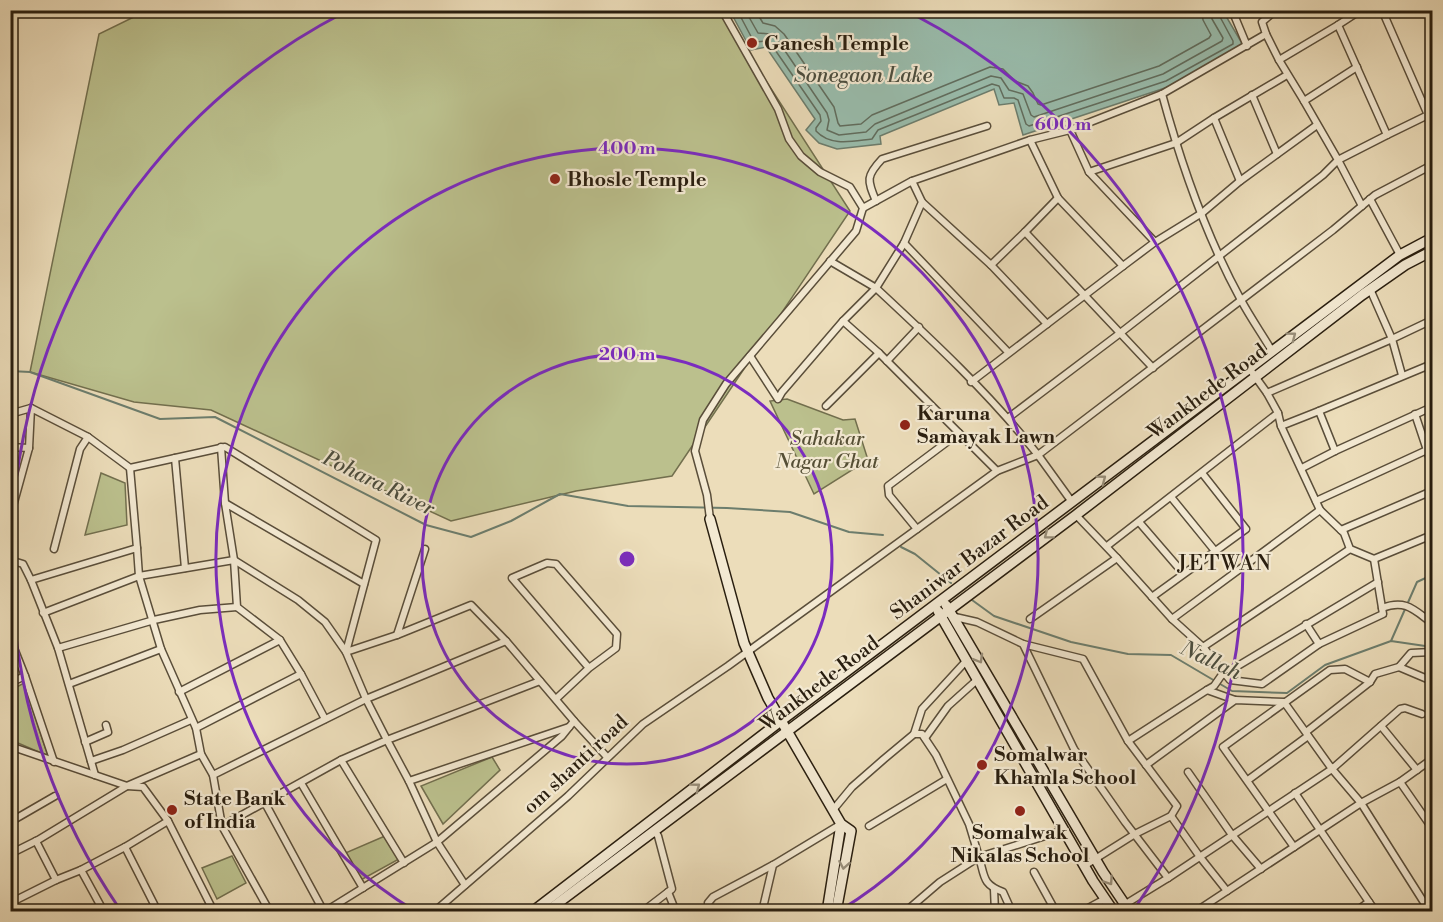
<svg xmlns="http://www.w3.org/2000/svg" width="1443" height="922" viewBox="0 0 1443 922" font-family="'Libre Bodoni',serif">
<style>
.green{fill:#bbc08d;stroke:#726f4e;stroke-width:1.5}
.water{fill:#99bcac;stroke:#6c7d6d;stroke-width:1.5}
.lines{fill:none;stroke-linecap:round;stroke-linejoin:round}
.shore{stroke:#616d5e;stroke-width:1.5}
.stream{stroke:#6c7d6d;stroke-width:2}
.street-casing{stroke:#5a4e3a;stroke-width:9}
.secondary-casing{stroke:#291e0f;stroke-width:12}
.street{stroke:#f3e9d2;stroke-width:6}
.secondary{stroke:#f3e9d2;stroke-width:9}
.oneway{stroke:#988e7a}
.ring{fill:none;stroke:#7b2cbf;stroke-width:3}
.poi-dot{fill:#8f2418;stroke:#f3e9d2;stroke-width:2}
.labels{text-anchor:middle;stroke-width:4.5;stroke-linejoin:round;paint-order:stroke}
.poi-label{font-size:20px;font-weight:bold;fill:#291e0f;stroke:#f3e9d2;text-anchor:start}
.street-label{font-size:20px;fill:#291e0f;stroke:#f3e9d2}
.park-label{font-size:20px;font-style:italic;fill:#554f35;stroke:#f3e9d2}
.water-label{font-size:21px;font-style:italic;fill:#4b4d3e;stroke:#f3e9d2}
.neighbourhood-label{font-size:21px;letter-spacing:1.5px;fill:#291e0f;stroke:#f3e9d2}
.centre{fill:#7b2cbf;stroke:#f3e9d2;stroke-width:3}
.ring-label{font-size:18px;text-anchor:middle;font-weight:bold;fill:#7b2cbf;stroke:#f3e9d2;stroke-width:4.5;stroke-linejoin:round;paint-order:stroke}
</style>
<rect width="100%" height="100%" fill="#ecddba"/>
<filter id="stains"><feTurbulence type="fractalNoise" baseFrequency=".00333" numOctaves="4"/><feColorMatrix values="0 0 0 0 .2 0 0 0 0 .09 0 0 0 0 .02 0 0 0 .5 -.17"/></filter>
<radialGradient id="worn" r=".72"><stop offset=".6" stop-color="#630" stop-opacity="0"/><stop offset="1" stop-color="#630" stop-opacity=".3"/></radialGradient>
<g class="green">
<polygon points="146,11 721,11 850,211 672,476 576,491 451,521 211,410 134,402 30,372 99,34"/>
<polygon points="787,399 843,420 855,419 868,460 814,494 770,401"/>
<polygon points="101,473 125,483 127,525 85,535"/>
<polygon points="24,683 48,756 11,740 11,690"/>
<polygon points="492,757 500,770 443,824 421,786"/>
<polygon points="385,836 399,859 359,881 343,854"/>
<polygon points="232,856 246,883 217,899 202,868"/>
</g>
<polygon class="water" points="730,11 1223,11 1243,45 1168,87 1023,135 1014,103 999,105 994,89 880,136 881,144 837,149 819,143 806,130 815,119 766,47 751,50"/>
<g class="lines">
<g class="shore">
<path d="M 737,10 L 754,42 L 766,41 L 771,44 L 820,115 L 821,121 L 816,128 L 816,131 C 831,147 853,141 872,139 L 878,130 L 992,84 L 999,86 L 1004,98 L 1014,98 L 1018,100 L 1026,124 L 1029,126 L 1166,81 L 1233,44 L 1233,41 L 1219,15 L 1218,10"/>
<polyline points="745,10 758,33 770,34 777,39 827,113 829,120 827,130 839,135 866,132 875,124 991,76 1001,78 1009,90 1023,94 1031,115 1034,117 1163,74 1222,41 1223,38 1212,19 1211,10"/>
<polyline points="755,10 763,23 775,26 784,34 834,107 838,123 840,126 861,124 872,115 990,67 1003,69 1015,81 1028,86 1033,93 1038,104 1041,105 1159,66 1209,38 1211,35 1203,20 1202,10"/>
</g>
<g class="stream">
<polyline points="10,371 30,372 160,419 215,417 426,525 471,537 511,521 560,494 628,506 727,508 790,512 849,532 883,535"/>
<polyline points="901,547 915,554 951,583"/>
<polyline points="972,600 994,616 1071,642 1128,654 1171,655 1232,691 1287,693 1325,665 1391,641 1432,647"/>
<polyline points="1391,641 1417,582 1432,575"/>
</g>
<g class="street-casing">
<g id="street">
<polyline points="1232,10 1247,46"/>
<polyline points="1361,10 1338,25 1387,135 1428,115"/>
<polyline points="1382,10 1428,115 1432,113"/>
<polyline points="1338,25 1279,60 1304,101 1357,67"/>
<polyline points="1266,34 1279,60"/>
<path d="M 1162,94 C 1181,164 1206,236 1241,300 C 1250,317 1262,334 1272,351"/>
<polyline points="1252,95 1277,154"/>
<polyline points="1070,130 1089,172 1176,143 1214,118"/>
<polyline points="1030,140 1058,198 1123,266"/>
<polyline points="1089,172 1155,242"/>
<polyline points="912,181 1030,140 1070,130 1162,94 1266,34 1262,22 1276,10"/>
<polyline points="1240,181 1214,118 1287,75"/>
<polyline points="1370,199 1400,255"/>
<path d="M 876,201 C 867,180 866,176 882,159 L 987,126"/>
<polyline points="922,202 991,265 1025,232 1153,368"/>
<polyline points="1362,206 1338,160 1387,135"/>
<polyline points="1025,232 1058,198"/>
<polyline points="904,243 1008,352"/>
<polyline points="830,261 876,288 904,243 922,202 912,181 863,208"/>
<polyline points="991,265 1047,324"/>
<polyline points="843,321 879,353 997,471"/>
<path d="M 750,356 L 778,399 L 782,392 L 843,321 L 876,288 C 933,341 990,394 1038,455 L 1333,230 L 1375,195 L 1432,165"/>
<polyline points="887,361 919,327"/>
<polyline points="1432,364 1319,411 1335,451 1432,407"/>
<polyline points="1402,375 1392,339 1432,320"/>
<polyline points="971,382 1123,266 1155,242 1202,213 1240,181 1317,125"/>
<polyline points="1267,393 1392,339 1370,289"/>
<polyline points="826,406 879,353"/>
<polyline points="1278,413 1281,426 1319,411"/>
<polyline points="10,414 31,408"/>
<polyline points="1415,414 1427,450"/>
<polyline points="1008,418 1119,334 1323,175 1338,160 1304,101"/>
<polyline points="1281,426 1320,510 1344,533 1350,549 1374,559 1432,535"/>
<polyline points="10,447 29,448"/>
<polyline points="221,447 225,503"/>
<polyline points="175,458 185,568"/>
<polyline points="130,468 137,548"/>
<polyline points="1302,468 1335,451"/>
<polyline points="1171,497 1215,551"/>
<polyline points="1316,501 1427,450 1432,466"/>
<polyline points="10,517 29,448 31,408 88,437 130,468 225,447 376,540 346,652 397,635"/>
<polyline points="710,519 707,495 695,451 703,420 726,384 856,231 863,208 850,187 820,172 801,156 789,139 778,109 722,10"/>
<polyline points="1139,522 1183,573"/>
<polyline points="917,529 889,495 888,486 959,433"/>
<polyline points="1341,530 1432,491"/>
<polyline points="1107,546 1278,413 1267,393 1249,368"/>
<polyline points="54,549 80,449 88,437"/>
<polyline points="425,549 397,635 471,605 506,641 574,721"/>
<polyline points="1117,558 1172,619 1203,647 1230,680 1262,684 1319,644 1383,614 1374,559"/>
<polyline points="10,560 23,564 31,580"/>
<polyline points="1152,597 1246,529 1202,473"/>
<path d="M 1382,608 C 1406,599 1414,610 1432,623"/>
<polyline points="43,613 139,576 234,560 298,600 325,622 346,652 366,699 387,740 341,760 222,826 270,912"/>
<polyline points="955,617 977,622 1023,644 1074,749 1125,822 1168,878 1124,905"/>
<polyline points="1030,619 1117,558 1076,515"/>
<polyline points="1172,619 1320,510"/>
<polyline points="1306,624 1319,644"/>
<polyline points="10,638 25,676"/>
<polyline points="1023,644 1083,659 1128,741 1177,806 1171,816"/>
<polyline points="1203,647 1350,549"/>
<polyline points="58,648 154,620 200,610 237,607"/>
<polyline points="1399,667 1432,681"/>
<polyline points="301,674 280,640 237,607 234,560 225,503 364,584"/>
<polyline points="540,681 387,740 409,781 569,727"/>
<polyline points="10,683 25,676 54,762"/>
<polyline points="69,684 161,649"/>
<polyline points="1207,690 1214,686 1221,676 1378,582"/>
<polyline points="179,692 280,640"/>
<polyline points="556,699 589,668 512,578 547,563 556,564 617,634 616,648 589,668"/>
<polyline points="1381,726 1417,770"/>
<polyline points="196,728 301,674 325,719"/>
<polyline points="1306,732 1370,682 1375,674 1399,667 1411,653 1432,652"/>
<polyline points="914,734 922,709 967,660"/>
<polyline points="925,738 948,706 978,679"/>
<polyline points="1128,741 1207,690 1235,700"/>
<polyline points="85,742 108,732 106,725"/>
<polyline points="10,746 127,786 143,787 168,821 214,912"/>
<polyline points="341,760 404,863"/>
<polyline points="91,761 123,750 191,720"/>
<polyline points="1146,765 1235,700 1284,702 1332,769 1400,709 1405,708 1422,714"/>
<polyline points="1188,772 1232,835 1261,869"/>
<polyline points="95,775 58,648 31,580 137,548 139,576 161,649 196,728 201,754 213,775 366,699 506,641"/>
<polyline points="213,775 222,826"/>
<polyline points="1248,780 1308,736"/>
<polyline points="1400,782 1432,759"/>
<polyline points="301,783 363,888"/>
<polyline points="1295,793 1369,902"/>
<polyline points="265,803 324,912"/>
<polyline points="833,810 852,787 884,759 914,734 922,734 936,755 969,824 979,857 1064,830"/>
<polyline points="10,822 55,796"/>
<polyline points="869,826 947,779"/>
<polyline points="36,841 56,880"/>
<polyline points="125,847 168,821"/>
<polyline points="1294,847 1223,747 1330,670 1345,669 1370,682"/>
<polyline points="10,854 38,840 127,786 201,754"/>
<polyline points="1084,866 1135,834 1171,816 1200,857 1227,891"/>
<polyline points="1034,872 1056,912"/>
<polyline points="1168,878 1332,769 1361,803 1400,782 1432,828"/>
<polyline points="465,885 437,842 562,736 574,721 607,757"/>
<polyline points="994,889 995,912"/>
<polyline points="668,892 676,912"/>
<polyline points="10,903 56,880 81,870"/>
<polyline points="104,912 81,870 125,847 158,912"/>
<polyline points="324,912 437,842 409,781"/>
<polyline points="434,912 568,796 643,724 728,666 997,471 1038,455 1072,502"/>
<polyline points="642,912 672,889 658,836 654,830"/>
<polyline points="710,912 708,903 713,897 773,865"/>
<polyline points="762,912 773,865 841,824"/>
<path d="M 905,912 L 940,882 L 979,857 C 985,877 982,884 1003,892 L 1012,912"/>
<polyline points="1081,912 1105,899"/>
<polyline points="1195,912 1361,803 1430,912"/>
<polyline points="1355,912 1369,902 1376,912"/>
</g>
</g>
<g class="secondary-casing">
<g id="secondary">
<polyline points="710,519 744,643 768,698 841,824 851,831 836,912"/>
<polyline points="946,605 1103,872 1130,912"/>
<polyline points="938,611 1093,881 1114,912"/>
<polyline points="532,912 782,720 1400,255 1432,238"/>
<polyline points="546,912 1076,515 1362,295 1405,265 1432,251"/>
<polyline points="827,912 841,824"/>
</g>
</g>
<use href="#street" class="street"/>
<use href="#secondary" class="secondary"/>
</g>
<defs><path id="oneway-chevron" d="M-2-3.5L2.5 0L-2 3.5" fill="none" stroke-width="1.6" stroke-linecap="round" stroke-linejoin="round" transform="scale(1.5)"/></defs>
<g class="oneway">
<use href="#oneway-chevron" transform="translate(1292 336) rotate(-37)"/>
<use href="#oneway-chevron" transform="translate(1102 479) rotate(-37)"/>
<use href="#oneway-chevron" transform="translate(1048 535) rotate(143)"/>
<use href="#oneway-chevron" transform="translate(979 659) rotate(60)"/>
<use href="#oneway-chevron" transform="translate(696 787) rotate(-37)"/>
<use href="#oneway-chevron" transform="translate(844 865) rotate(100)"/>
<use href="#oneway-chevron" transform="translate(1109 881) rotate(56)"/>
</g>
<g class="ring">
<circle cx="627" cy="559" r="205"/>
<path d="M415 911A411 411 0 1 1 839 911"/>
<path d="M119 908A616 616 0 0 1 343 13M911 13A616 616 0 0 1 1135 908"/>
</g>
<g class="poi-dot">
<circle cx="752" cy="43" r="6"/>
<circle cx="555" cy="179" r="6"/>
<circle cx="905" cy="425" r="6"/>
<circle cx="982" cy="765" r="6"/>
<circle cx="172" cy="810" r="6"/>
<circle cx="1020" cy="811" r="6"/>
</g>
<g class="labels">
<g class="poi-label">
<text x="764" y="50">Ganesh Temple</text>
<text x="567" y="186">Bhosle Temple</text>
<text x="917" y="420">Karuna<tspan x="917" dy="23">Samayak Lawn</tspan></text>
<text x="994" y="761">Somalwar<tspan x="994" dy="23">Khamla School</tspan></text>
<text x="184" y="805">State Bank<tspan x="184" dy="23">of India</tspan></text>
<text x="1020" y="839" text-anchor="middle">Somalwak<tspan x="1020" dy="23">Nikalas School</tspan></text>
</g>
<g class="street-label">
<text transform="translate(1207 391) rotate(-37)" y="7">Wankhede Road</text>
<text transform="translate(969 557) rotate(-37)" y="7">Shaniwar Bazar Road</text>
<text transform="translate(819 683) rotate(-37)" y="7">Wankhede Road</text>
<text transform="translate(575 764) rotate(-43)" y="7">om shanti road</text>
</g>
<g class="park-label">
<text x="827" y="445">Sahakar<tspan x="827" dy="23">Nagar Ghat</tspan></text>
</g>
<g class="water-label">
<text x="863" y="82">Sonegaon Lake</text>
<text transform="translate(379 483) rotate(26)" y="7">Pohara River</text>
<text transform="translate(1211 660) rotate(25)" y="7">Nallah</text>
</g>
<g class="neighbourhood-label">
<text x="1225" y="570">JETWAN</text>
</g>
</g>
<circle cx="627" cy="559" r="9" class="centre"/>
<g class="ring-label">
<text x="1063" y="130">600 m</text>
<text x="627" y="154">400 m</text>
<text x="627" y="360">200 m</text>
</g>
<rect width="1443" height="922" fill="none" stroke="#ecddba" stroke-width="36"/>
<rect x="12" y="12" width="1419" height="898" fill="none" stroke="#291e0f" stroke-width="3"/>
<rect x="18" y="18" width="1407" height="886" fill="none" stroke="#291e0f" stroke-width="1.5"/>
<rect width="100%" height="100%" filter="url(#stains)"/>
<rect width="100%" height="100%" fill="url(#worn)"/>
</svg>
